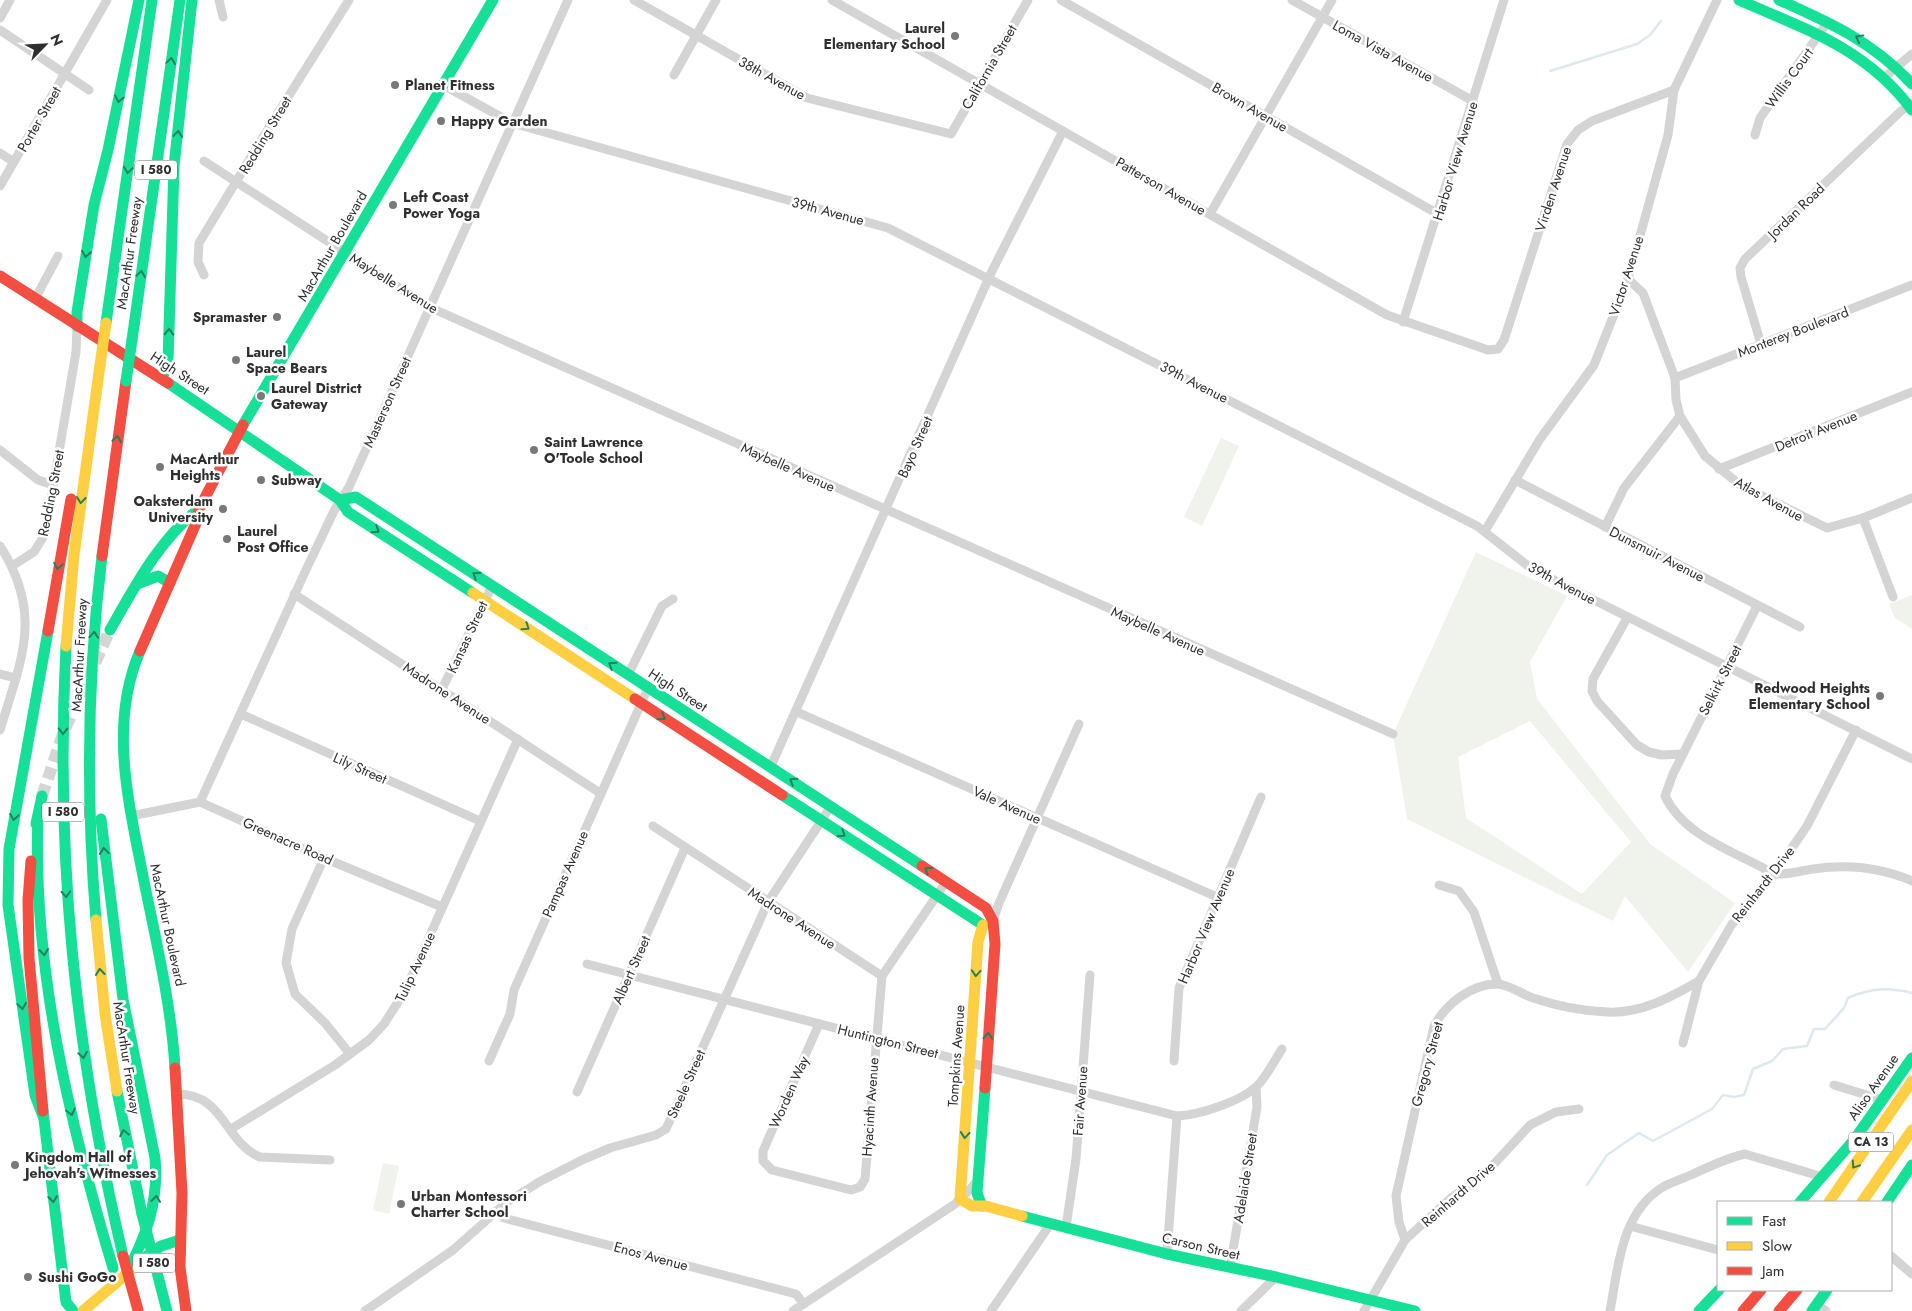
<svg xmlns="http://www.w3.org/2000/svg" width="1912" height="1311" viewBox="0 0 1912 1311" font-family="Jost,sans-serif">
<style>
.green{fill:#f0f2ec;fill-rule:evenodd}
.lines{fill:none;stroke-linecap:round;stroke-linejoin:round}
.stream{stroke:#dce9ef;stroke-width:2.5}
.secondary-tunnel{stroke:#d5d5d5;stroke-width:12;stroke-dasharray:12 6;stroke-linecap:butt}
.street{stroke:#d4d4d4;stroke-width:9}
.fast{stroke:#16e098;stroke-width:11}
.slow{stroke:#ffcf43;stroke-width:11}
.jam{stroke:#f24e42;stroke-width:11}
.fast-bridge{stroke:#16e098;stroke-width:11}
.slow-bridge{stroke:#ffcf43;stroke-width:11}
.jam-bridge{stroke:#f24e42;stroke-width:11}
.oneway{stroke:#247f5e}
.poi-dot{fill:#787878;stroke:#fff;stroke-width:2}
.labels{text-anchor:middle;stroke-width:5;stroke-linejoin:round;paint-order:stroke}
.shield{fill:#fff;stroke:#6d6d6d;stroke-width:1}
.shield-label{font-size:12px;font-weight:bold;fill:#2f2f2f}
.poi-label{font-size:14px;font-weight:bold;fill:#2f2f2f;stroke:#fff;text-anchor:start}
.street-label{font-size:14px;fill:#2f2f2f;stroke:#fff}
</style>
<rect width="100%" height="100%" fill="#fff"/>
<g class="green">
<polygon points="1221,438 1239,446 1202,526 1184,517"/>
<path d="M 1476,552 L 1567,596 L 1530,662 L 1537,699 L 1650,844 L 1735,903 L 1688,972 L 1625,896 L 1613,921 L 1407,819 L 1393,734 ZM 1530,721 L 1631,842 L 1582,894 L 1466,818 L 1458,757 Z"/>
<polygon points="1912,595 1912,629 1895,618 1889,604"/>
<polygon points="383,1163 399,1166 389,1214 373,1210"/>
</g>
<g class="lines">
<g class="stream">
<polyline points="1550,71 1637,44 1650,35 1661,21"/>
<path d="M 1587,1185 L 1607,1155 L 1639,1133 L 1653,1141 L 1712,1109 L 1723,1095 L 1734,1097 L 1744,1095 L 1753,1069 L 1772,1061 L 1783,1049 L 1807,1046 L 1814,1029 L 1825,1029 L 1844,1008 L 1848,998 C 1870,988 1888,987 1912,993"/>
</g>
<polyline class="secondary-tunnel" points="42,796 64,731 110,630"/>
<g class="street">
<polyline points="219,0 223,17"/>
<polyline points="634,0 807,98 951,134 1028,0"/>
<polyline points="832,0 1387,315 1488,350 1498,349 1504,340 1567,144 1578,130 1592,121 1674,90"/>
<polyline points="1061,0 1438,214"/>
<polyline points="1292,0 1473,101"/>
<polyline points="0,18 10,0"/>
<polyline points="0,30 89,90"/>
<polyline points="674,75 716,0"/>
<polyline points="1886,76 1912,54"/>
<polyline points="443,85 512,123 888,228 1477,526 1532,569 1912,759"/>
<polyline points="1755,135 1760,118 1827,23"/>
<polyline points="0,153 14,162"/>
<polyline points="204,161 429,307 1393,734"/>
<polyline points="0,186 107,0"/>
<polyline points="1210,214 1332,0"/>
<polyline points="204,275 198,262 199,243 271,124 349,0"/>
<polyline points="1628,279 1643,293 1675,378 1676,400 1680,416 1705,456 1740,485 1827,528 1863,518 1912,498"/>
<polyline points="35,299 58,256"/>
<polyline points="1403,322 1504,0"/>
<polyline points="1761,344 1741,277 1740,268 1745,259 1901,111 1912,104"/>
<polyline points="1675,378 1912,285"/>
<polyline points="0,450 38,480 53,485"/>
<polyline points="1719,469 1912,392"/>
<polyline points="1515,480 1800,627"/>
<polyline points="1863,518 1893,597"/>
<polyline points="1605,527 1624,488 1680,416"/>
<polyline points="1485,531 1540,439 1594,365 1628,279 1668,135 1674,90 1717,0"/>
<path d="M 0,546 C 44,615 21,660 0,730"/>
<polyline points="12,566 34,552 45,534 76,352 77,326"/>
<polyline points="294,594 600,793"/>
<path d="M 1757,606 L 1673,774 L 1665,796 C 1684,837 1737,852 1774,874 C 1788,875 1799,871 1813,869 C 1847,864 1880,867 1912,881"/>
<polyline points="1627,618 1593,679 1592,691 1597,701 1637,745 1649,752 1662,755 1683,754"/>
<polyline points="0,674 16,678"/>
<polyline points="628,675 662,606 673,599"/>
<polyline points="442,689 492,586"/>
<polyline points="797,712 1217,897"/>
<polyline points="241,714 480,821"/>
<polyline points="771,766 992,271 1063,131"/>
<polyline points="200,802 305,572 334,511 349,487 568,0"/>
<polyline points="131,816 200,802 324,858 442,907"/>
<polyline points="653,826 882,976"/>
<polyline points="324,858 292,929 286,963 295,994 325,1023 350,1054"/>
<polyline points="1439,885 1459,891 1474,912 1498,984"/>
<polyline points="993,921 999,903 1079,724"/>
<path d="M 587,964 L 1177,1116 C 1199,1115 1239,1102 1256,1087 C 1266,1078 1274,1061 1282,1049"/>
<polyline points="819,1024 763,1151 763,1161 772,1170 851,1190 860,1187 865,1179 882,976 946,882"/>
<polyline points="1683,1043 1699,981 1732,924 1774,874 1807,826 1856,730"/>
<polyline points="489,1061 510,1014 514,990 648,688"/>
<polyline points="1174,1061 1179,988 1261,797"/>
<polyline points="1834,1085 1883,1100"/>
<polyline points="577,1092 685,848"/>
<path d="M 177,1094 C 225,1094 224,1142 260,1157 L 330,1160"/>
<polyline points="231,1129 335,1065 369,1040 384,1024 405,991 518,739"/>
<polyline points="496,1211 504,1218 796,1294 804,1304"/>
<polyline points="1630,1226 1718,1250"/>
<polyline points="1066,1227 1076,1159 1090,975"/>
<path d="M 1405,1240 L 1399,1222 L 1396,1196 L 1434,1026 C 1446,1004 1471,984 1497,984 C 1508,984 1522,994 1533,998 C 1557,1006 1581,1011 1607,1012 C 1641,1014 1671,997 1699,981"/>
<polyline points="1167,1254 1177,1116"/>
<polyline points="1891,1256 1912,1274"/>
<polyline points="1230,1268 1257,1107 1256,1087"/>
<polyline points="1817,1304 1826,1311"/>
<polyline points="365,1311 453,1250 506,1203 539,1182 582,1160 610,1148 656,1135 666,1129 768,902 831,806"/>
<polyline points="793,1311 955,1204 978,1181"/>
<polyline points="991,1311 1051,1223"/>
<polyline points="1241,1311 1276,1277"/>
<polyline points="1364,1311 1405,1240 1451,1198 1483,1176 1530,1125 1556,1112 1579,1109"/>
<path d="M 1610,1311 C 1618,1268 1621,1212 1663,1187 C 1672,1182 1682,1179 1691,1175 C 1709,1167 1726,1158 1745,1154 L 1823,1177"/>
</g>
<g class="fast">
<path d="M 1739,0 C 1807,30 1866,48 1912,110"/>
<path d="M 1779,0 C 1831,23 1873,42 1912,84"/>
<polyline points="106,323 152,0"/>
<polyline points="77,326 77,312 94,205 108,150 139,0"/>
<polyline points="132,340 180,0"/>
<polyline points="162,379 168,362 174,166 192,0"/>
<polyline points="168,383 340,500 348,512 473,593"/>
<polyline points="243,425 493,0"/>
<polyline points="340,500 356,497 922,866"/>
<polyline points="137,584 158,576 170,583"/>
<path d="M 110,630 C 134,588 160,538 199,509"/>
<path d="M 66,646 C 55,856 75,1051 123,1256"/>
<path d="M 140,651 C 110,721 127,795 141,866 C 154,933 171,1000 175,1068"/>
<polyline points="782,795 983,925"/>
<path d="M 38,816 C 32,967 70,1125 113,1268"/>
<path d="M 101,819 L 123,999 L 155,1158 C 159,1203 146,1237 125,1276"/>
<polyline points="36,824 42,796"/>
<path d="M 96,920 C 86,799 87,677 102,556"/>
<polyline points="117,1091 142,1214"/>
<polyline points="43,1111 66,1302 73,1311"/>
<polyline points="43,1116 35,1095 8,905 9,849 48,631"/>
<polyline points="1800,1202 1854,1140 1912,1058"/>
<polyline points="1887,1202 1912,1165"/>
<polyline points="982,1206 977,1193 985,1088"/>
<polyline points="1022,1216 1167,1254 1276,1277 1415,1311"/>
<polyline points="147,1256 161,1246 180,1240"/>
<polyline points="1699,1311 1719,1290"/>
<polyline points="1812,1311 1827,1290"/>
</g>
<g class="slow">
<polyline points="473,593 635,699"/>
<polyline points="66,646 74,555 100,365"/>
<polyline points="96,920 105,1014 117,1091"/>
<polyline points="983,925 978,942 960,1199 972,1206 986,1206 1022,1216"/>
<polyline points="1829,1202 1912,1081"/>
<polyline points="1862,1202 1912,1130"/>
<polyline points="83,1311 130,1271"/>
</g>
<g class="jam">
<polyline points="0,276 168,383"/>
<polyline points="102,556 126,381"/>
<polyline points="48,631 71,499"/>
<polyline points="140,651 197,521 199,509 243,425"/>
<polyline points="635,699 782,795"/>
<polyline points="31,861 28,900 29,958 43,1111"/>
<polyline points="922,866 986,908 993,921 995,944 985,1088"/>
<polyline points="175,1068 182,1193 180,1267 186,1311"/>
<polyline points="1743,1311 1761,1290"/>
<polyline points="1779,1311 1797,1290"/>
</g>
<g class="fast-bridge">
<polyline points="126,381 132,340"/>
<polyline points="142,1214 167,1311"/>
</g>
<polyline class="slow-bridge" points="100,365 106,323"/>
<polyline class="jam-bridge" points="123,1256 138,1310"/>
</g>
<defs><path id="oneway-chevron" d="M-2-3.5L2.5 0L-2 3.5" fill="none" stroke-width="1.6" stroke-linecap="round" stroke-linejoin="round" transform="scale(1.25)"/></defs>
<g class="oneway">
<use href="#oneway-chevron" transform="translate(1859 38) rotate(-151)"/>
<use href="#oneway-chevron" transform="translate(171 61) rotate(-82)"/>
<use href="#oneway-chevron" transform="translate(119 99) rotate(102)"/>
<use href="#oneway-chevron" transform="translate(178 134) rotate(-83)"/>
<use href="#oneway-chevron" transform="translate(128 170) rotate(98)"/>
<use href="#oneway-chevron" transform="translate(86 254) rotate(99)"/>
<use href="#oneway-chevron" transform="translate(141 274) rotate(-82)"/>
<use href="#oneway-chevron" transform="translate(169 332) rotate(-88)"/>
<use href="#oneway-chevron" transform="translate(117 439) rotate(-82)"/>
<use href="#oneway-chevron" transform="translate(81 500) rotate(97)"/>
<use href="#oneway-chevron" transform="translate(376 530) rotate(33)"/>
<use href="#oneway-chevron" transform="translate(58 566) rotate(100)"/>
<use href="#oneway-chevron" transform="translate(476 575) rotate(-147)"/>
<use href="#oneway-chevron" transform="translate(526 627) rotate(34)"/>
<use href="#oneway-chevron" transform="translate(94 635) rotate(-86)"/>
<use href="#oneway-chevron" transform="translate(612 665) rotate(-147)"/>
<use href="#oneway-chevron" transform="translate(662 717) rotate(33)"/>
<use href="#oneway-chevron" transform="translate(63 731) rotate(91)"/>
<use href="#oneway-chevron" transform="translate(793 781) rotate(-147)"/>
<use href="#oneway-chevron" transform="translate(14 817) rotate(100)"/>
<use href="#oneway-chevron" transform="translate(842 834) rotate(33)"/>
<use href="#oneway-chevron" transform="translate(104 851) rotate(-96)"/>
<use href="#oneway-chevron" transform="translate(928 870) rotate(-146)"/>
<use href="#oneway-chevron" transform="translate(66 894) rotate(87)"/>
<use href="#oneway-chevron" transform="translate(44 952) rotate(83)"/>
<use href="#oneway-chevron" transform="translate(100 972) rotate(-96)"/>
<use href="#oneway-chevron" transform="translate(976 973) rotate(94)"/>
<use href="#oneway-chevron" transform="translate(22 1006) rotate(82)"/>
<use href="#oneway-chevron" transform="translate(988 1036) rotate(-86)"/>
<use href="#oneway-chevron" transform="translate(83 1055) rotate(81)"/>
<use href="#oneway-chevron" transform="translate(71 1112) rotate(77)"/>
<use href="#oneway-chevron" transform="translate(124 1133) rotate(-101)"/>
<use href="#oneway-chevron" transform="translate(965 1135) rotate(95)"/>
<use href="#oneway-chevron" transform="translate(1855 1165) rotate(124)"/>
<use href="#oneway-chevron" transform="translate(53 1199) rotate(83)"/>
<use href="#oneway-chevron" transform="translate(156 1199) rotate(-84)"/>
</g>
<g class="poi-dot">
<circle cx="955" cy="36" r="5"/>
<circle cx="395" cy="85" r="5"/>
<circle cx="441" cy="121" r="5"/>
<circle cx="393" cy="205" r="5"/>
<circle cx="277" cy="317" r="5"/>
<circle cx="236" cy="360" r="5"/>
<circle cx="261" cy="396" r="5"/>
<circle cx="534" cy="450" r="5"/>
<circle cx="160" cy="467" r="5"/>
<circle cx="261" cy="480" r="5"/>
<circle cx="223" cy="509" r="5"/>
<circle cx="227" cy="539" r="5"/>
<circle cx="1880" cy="696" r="5"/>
<circle cx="15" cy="1165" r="5"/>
<circle cx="401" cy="1204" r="5"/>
<circle cx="28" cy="1277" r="5"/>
</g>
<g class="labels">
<g class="shield">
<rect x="135" y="160.5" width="42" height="19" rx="4"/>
<rect x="42" y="802.5" width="42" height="19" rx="4"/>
<rect x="1848.5" y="1132.5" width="45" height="19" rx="4"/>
<rect x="133" y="1253.5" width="42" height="19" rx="4"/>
</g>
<g class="shield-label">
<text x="156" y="174">I 580</text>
<text x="63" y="816">I 580</text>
<text x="1871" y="1146">CA 13</text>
<text x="154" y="1267">I 580</text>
</g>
<g class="poi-label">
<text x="945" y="33" text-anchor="end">Laurel<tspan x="945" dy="16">Elementary School</tspan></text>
<text x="405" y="90">Planet Fitness</text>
<text x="451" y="126">Happy Garden</text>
<text x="403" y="202">Left Coast<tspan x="403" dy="16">Power Yoga</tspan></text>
<text x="267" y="322" text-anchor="end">Spramaster</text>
<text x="246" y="357">Laurel<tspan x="246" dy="16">Space Bears</tspan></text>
<text x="271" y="393">Laurel District<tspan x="271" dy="16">Gateway</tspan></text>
<text x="544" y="447">Saint Lawrence<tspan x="544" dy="16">O'Toole School</tspan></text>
<text x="170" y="464">MacArthur<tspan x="170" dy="16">Heights</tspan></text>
<text x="271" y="485">Subway</text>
<text x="213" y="506" text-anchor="end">Oaksterdam<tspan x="213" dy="16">University</tspan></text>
<text x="237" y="536">Laurel<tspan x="237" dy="16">Post Office</tspan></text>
<text x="1870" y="693" text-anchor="end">Redwood Heights<tspan x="1870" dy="16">Elementary School</tspan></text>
<text x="25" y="1162">Kingdom Hall of<tspan x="25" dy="16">Jehovah's Witnesses</tspan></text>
<text x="411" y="1201">Urban Montessori<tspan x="411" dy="16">Charter School</tspan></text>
<text x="38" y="1282">Sushi GoGo</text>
</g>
<g class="street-label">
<text transform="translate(1383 51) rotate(29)" y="5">Loma Vista Avenue</text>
<text transform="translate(989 67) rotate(-60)" y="5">California Street</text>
<text transform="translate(772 78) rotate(29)" y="5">38th Avenue</text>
<text transform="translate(1789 78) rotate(-54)" y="5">Willis Court</text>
<text transform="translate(1250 107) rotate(30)" y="5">Brown Avenue</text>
<text transform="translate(39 119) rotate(-60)" y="5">Porter Street</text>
<text transform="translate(265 135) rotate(-59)" y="5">Redding Street</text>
<text transform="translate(1455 161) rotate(-73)" y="5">Harbor View Avenue</text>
<text transform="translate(1161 186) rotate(30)" y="5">Patterson Avenue</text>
<text transform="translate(1553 189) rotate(-72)" y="5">Virden Avenue</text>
<text transform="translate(828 211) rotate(15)" y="5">39th Avenue</text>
<text transform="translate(1796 211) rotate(-44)" y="5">Jordan Road</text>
<text transform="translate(332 246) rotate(-60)" y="5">MacArthur Boulevard</text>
<text transform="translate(129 253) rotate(-82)" y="5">MacArthur Freeway</text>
<text transform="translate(1626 276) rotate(-72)" y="5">Victor Avenue</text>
<text transform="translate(394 283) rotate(32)" y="5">Maybelle Avenue</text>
<text transform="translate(1793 332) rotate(-21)" y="5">Monterey Boulevard</text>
<text transform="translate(180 373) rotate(33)" y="5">High Street</text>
<text transform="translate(1194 382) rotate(27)" y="5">39th Avenue</text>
<text transform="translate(387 402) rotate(-66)" y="5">Masterson Street</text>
<text transform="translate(1816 431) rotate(-22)" y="5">Detroit Avenue</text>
<text transform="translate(915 447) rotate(-66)" y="5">Bayo Street</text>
<text transform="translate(788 467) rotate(24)" y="5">Maybelle Avenue</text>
<text transform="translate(51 493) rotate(-79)" y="5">Redding Street</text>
<text transform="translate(1769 499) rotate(29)" y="5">Atlas Avenue</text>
<text transform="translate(1657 554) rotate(27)" y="5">Dunsmuir Avenue</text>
<text transform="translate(1562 583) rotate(28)" y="5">39th Avenue</text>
<text transform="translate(1158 631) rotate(24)" y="5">Maybelle Avenue</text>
<text transform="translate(467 637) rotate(-65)" y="5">Kansas Street</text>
<text transform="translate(79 655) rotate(-87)" y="5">MacArthur Freeway</text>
<text transform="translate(1720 680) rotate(-63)" y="5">Selkirk Street</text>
<text transform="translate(678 690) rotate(33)" y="5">High Street</text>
<text transform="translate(447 693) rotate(33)" y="5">Madrone Avenue</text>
<text transform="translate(360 768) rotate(24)" y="5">Lily Street</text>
<text transform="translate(1007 805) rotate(24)" y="5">Vale Avenue</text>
<text transform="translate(288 841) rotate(24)" y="5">Greenacre Road</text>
<text transform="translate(565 874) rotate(-66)" y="5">Pampas Avenue</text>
<text transform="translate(1763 884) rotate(-52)" y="5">Reinhardt Drive</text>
<text transform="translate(792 918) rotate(33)" y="5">Madrone Avenue</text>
<text transform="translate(168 925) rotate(78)" y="5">MacArthur Boulevard</text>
<text transform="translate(1206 926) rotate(-67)" y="5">Harbor View Avenue</text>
<text transform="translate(415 967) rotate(-65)" y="5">Tulip Avenue</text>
<text transform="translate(631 970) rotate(-66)" y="5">Albert Street</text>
<text transform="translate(888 1041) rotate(14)" y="5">Huntington Street</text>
<text transform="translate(956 1056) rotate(-86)" y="5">Tompkins Avenue</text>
<text transform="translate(127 1058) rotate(81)" y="5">MacArthur Freeway</text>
<text transform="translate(1427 1064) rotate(-75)" y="5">Gregory Street</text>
<text transform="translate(686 1084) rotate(-66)" y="5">Steele Street</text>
<text transform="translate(1873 1087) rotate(-55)" y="5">Aliso Avenue</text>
<text transform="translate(789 1092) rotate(-66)" y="5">Worden Way</text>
<text transform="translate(1080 1101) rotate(-86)" y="5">Fair Avenue</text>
<text transform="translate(870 1107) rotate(-86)" y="5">Hyacinth Avenue</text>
<text transform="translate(1245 1178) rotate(-81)" y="5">Adelaide Street</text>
<text transform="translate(1458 1194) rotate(-41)" y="5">Reinhardt Drive</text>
<text transform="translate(1201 1246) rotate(13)" y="5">Carson Street</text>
<text transform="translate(651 1256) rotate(15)" y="5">Enos Avenue</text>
</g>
</g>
<rect x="1717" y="1201" width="175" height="90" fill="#ffffff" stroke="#acacac"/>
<rect x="1727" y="1217" width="25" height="8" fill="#16e098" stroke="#acacac"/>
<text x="1762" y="1226" font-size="15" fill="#2f2f2f">Fast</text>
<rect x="1727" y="1242" width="25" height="8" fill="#ffcf43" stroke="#acacac"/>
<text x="1762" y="1251" font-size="15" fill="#2f2f2f">Slow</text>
<rect x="1727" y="1267" width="25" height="8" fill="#f24e42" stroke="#acacac"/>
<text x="1762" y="1276" font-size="15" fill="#2f2f2f">Jam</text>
<g transform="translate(45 45) rotate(66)" stroke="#ffffff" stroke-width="4" paint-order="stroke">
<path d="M0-4L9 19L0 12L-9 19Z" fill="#2f2f2f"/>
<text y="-8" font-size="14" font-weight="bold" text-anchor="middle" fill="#2f2f2f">N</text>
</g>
</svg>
